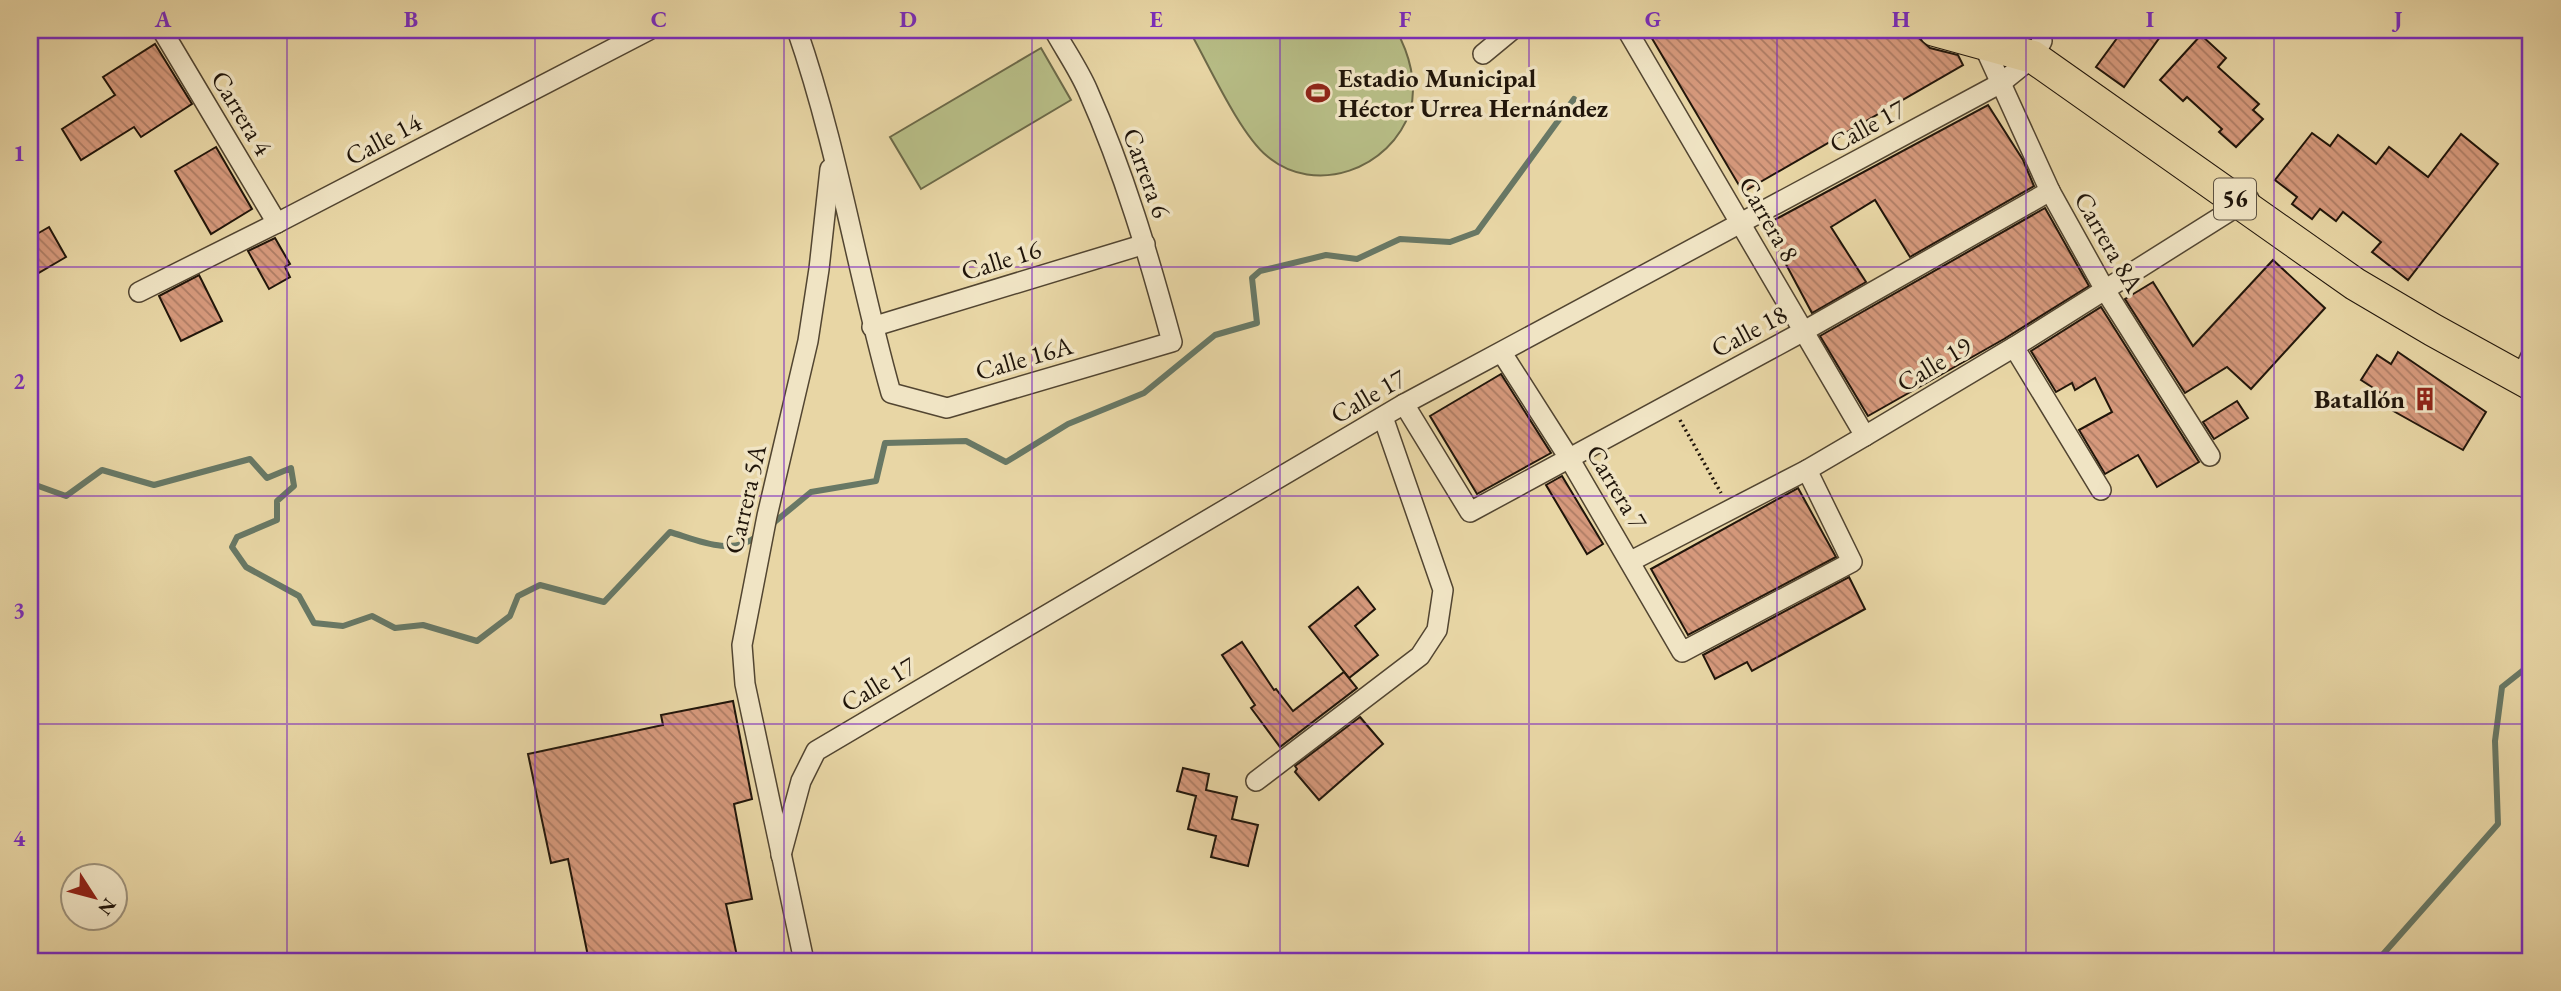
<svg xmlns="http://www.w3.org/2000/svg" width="2561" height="991" viewBox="0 0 2561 991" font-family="'EB Garamond',serif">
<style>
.pitch{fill:#b7bd86;stroke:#6c6948;stroke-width:2}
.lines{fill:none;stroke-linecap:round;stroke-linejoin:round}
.stream{stroke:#687865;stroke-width:6}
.building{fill:url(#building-back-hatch);stroke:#20150a;stroke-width:2}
.minor-casing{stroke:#524531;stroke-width:22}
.primary-casing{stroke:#20150a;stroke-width:34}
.path{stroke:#20150a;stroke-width:3.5;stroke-dasharray:2 3.5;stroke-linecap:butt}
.minor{stroke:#f0e4c4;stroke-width:19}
.primary{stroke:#e8d6a5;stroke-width:32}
.grid{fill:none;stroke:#7b2cbf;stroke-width:2;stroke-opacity:0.55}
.labels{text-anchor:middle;stroke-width:7;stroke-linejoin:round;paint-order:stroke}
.shield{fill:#f0e4c4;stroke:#5e5342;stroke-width:2}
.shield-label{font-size:24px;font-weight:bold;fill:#20150a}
.poi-label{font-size:26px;font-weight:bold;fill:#20150a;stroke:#f0e4c4;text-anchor:start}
.street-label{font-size:26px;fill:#20150a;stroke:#f0e4c4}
.neatline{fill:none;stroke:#7b2cbf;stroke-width:2.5}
.grid-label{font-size:23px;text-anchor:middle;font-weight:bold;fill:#7b2cbf}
</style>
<defs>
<pattern id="building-back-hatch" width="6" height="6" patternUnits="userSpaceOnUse" patternTransform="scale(1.75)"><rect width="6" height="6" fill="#d6997c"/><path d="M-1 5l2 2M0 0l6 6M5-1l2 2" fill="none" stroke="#ad7c64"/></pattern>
</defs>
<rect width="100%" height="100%" fill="#e8d6a5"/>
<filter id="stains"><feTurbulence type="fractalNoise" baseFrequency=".00286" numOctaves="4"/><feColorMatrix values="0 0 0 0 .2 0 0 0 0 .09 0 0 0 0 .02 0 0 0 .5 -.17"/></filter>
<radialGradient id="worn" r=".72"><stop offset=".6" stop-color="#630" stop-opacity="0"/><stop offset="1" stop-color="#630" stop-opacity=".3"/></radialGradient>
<g class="pitch">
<path d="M 1189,30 L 1396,30 C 1409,53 1418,84 1410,111 C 1391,169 1315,197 1267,156 C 1239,133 1208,63 1189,30 Z"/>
<polygon points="1041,48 1071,100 921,189 890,137"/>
</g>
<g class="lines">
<g class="stream">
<path d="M 30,483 L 66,496 L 102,470 L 154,485 L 250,459 L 267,478 L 291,468 L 294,486 L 277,501 L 277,520 L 237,537 L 232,547 L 246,567 L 299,596 L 314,623 L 343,626 L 372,616 L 395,628 L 423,625 L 477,641 L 510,616 L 518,596 L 540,585 L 604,602 L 670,532 C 697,540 732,557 757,536"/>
<polyline points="771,525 811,492 876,481 885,443 966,441 1006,462 1068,424 1144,393 1215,335 1257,323 1252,278 1260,271 1326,255 1357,259 1400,239 1450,242 1477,232 1574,99"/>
<polyline points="2377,961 2498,824 2495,741 2502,687 2531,664"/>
</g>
</g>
<g class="building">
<polygon points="1647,30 1889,30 1919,38 1930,48 1958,55 1963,65 1743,192"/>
<polygon points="2123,30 2165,30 2124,87 2096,67"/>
<polygon points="2201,35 2226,58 2218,67 2259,104 2253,110 2263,119 2236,147 2219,132 2222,129 2187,97 2183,101 2160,80"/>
<polygon points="155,44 192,104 141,137 134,127 81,160 62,129 115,95 103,77"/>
<polygon points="1988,105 2023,160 2034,186 1910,257 1875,200 1831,227 1866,282 1812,313 1765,225"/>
<polygon points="2312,133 2330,146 2338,135 2376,164 2389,147 2428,177 2461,134 2498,164 2408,280 2372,252 2381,242 2343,212 2336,221 2320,209 2312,219 2292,204 2297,197 2275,180"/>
<polygon points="216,147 252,209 211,234 175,171"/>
<polygon points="2045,208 2089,286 2004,339 1868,416 1820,336"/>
<polygon points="49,227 66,257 35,275 30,266 30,238"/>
<polygon points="275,238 290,264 285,267 290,277 269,289 248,251"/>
<polygon points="2273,260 2325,308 2251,389 2227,367 2185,393 2125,299 2153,282 2193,346"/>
<polygon points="199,275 222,321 181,341 159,296"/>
<polygon points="2101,307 2199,462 2157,487 2138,455 2105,474 2079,430 2112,412 2095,378 2075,390 2072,383 2056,392 2031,351"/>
<polygon points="2398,352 2486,412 2463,450 2379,403 2384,395 2361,380 2377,355 2391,364"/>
<polygon points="1501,374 1551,453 1477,494 1430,416"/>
<polygon points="2237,401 2248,418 2214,439 2203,422"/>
<polygon points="1562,476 1603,544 1587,554 1546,485"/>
<polygon points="1798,488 1836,557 1688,635 1651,569"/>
<polygon points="1849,577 1865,609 1752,671 1747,662 1715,679 1703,655"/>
<polygon points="1358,587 1375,609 1355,626 1378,655 1349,678 1309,627"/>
<polygon points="1242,642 1274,690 1276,689 1293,711 1344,672 1357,688 1280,747 1251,708 1255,705 1222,655"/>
<polygon points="733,701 752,799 734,804 752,899 726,904 738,961 589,961 568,859 551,863 528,754 663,725 661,715"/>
<polygon points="1360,717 1383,744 1319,800 1295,772 1297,769 1295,766"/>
<polygon points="1183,768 1209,774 1206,790 1237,797 1232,819 1258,825 1248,866 1211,857 1216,836 1188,829 1196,796 1177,791"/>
</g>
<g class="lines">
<g class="minor-casing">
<g id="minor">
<polyline points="162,30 277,223"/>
<path d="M 797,30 C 838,148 857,273 891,393 L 947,408 L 1172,342 C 1149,257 1124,172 1088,91 C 1079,70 1065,50 1054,30"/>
<polyline points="1627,30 1865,436"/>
<polyline points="1985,40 1983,44 2050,191 2105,290 2210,456"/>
<polyline points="1483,54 1512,30"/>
<polyline points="139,292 277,223 649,30"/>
<polyline points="872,327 1145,244"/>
<polyline points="2014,347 2101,490"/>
<polyline points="1502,353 1569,458 1682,652 1852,562 1807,470"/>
<polyline points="2521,377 2531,356"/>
<polyline points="1404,404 1470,512 1804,331 2050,191"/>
<polyline points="1631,561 1807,470 1865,436 2014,347 2249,199"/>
<polyline points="1256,781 1420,656 1437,630 1443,590 1383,417"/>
<polyline points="781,855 801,781 816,751 1404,404 2001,83 2033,57 2042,41"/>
<polyline points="804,961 745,684 742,645 767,516 808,341 819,269 830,169"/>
</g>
</g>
<g class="primary-casing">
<polyline id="primary" points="1935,30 2033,57 2355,284 2433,330 2531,384"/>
</g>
<polyline class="path" points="1680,420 1721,493"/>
<use href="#minor" class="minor"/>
<use href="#primary" class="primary"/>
</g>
<path class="grid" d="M 287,30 L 287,961M 535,30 L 535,961M 784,30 L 784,961M 1032,30 L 1032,961M 1280,30 L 1280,961M 1529,30 L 1529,961M 1777,30 L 1777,961M 2026,30 L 2026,961M 2274,30 L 2274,961M 30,267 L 2531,267M 30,496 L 2531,496M 30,724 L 2531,724"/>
<defs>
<g id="stadium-bare" transform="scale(1.89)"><path d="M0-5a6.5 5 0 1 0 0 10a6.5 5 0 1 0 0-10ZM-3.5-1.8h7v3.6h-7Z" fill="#8f2418" stroke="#f0e4c4" stroke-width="2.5" paint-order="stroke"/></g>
<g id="building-bare" transform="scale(1.89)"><path d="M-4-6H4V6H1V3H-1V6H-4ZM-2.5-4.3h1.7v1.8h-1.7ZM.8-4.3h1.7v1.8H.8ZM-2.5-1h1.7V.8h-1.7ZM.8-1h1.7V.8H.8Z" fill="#8f2418" stroke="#f0e4c4" stroke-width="2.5" paint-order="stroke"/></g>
</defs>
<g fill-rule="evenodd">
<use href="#stadium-bare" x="1318" y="93"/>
<use href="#building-bare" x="2425" y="399"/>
</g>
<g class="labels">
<rect class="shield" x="2214" y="178.5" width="42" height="41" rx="5"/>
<g class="shield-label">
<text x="2235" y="207">56</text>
</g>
<g class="poi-label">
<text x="1338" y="87">Estadio Municipal<tspan x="1338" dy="30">Héctor Urrea Hernández</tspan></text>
<text x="2405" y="408" text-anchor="end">Batallón</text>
</g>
<g class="street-label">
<text transform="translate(242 113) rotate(59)" y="9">Carrera 4</text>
<text transform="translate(1867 126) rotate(-29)" y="9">Calle 17</text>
<text transform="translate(383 139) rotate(-28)" y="9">Calle 14</text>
<text transform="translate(1147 173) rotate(70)" y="9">Carrera 6</text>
<text transform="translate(1769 219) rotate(60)" y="9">Carrera 8</text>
<text transform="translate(2109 242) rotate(60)" y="9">Carrera 8A</text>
<text transform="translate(1001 260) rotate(-17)" y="9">Calle 16</text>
<text transform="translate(1749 331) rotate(-28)" y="9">Calle 18</text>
<text transform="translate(1024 358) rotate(-16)" y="9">Calle 16A</text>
<text transform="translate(1934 364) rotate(-31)" y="9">Calle 19</text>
<text transform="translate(1368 396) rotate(-30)" y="9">Calle 17</text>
<text transform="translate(1617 487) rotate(59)" y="9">Carrera 7</text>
<text transform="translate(745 499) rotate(-77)" y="9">Carrera 5A</text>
<text transform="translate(878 684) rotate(-31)" y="9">Calle 17</text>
</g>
</g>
<rect width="2561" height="991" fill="none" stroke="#e8d6a5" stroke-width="77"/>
<g transform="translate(94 897) rotate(126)"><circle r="33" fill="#f0e4c4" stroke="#9d917a" stroke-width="2"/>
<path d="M0-5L12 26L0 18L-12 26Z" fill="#8f2418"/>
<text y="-10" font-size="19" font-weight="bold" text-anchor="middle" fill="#20150a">N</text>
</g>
<rect x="38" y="38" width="2484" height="915" class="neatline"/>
<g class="grid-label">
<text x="163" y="27">A</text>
<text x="411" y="27">B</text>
<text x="659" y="27">C</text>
<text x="908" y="27">D</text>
<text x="1156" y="27">E</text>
<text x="1405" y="27">F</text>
<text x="1653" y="27">G</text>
<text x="1901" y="27">H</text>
<text x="2150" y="27">I</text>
<text x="2398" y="27">J</text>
<text x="19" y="161">1</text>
<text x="19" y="389">2</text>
<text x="19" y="618">3</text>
<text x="19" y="846">4</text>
</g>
<rect width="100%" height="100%" filter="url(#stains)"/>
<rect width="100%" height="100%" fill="url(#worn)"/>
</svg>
